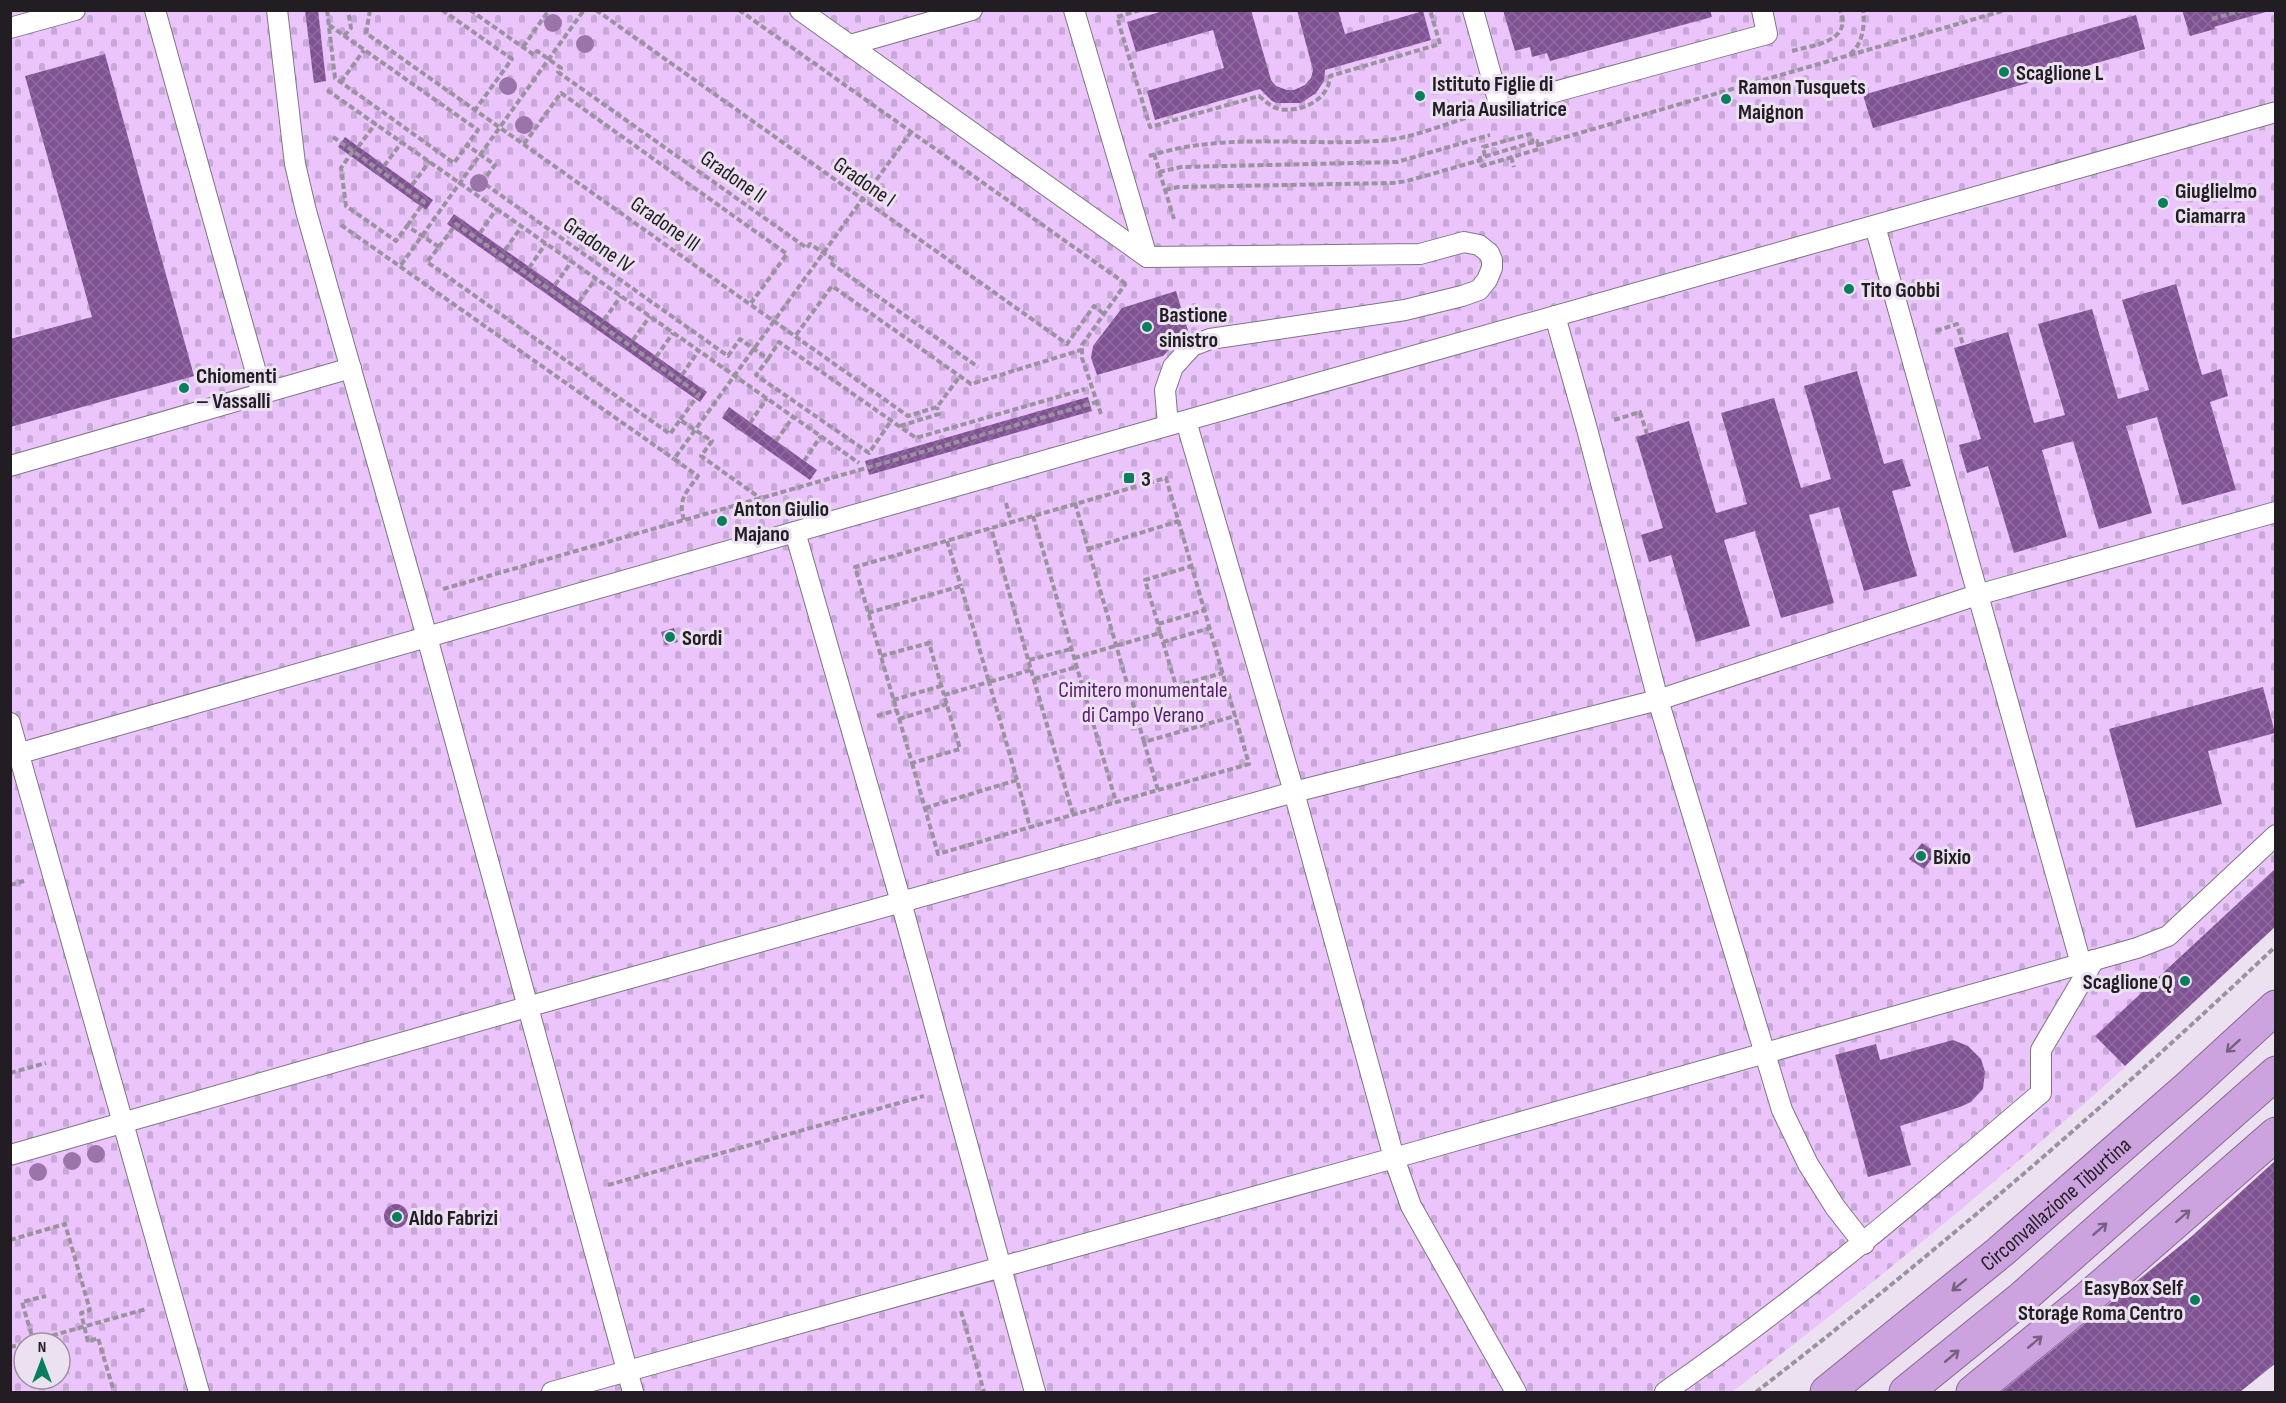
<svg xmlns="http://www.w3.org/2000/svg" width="2286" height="1403" viewBox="0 0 2286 1403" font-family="'Sofia Sans Condensed',sans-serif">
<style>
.cemetery{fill:url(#cemetery-stones);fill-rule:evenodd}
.building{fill:url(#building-cross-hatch)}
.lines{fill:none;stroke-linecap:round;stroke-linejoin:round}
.service-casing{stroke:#7f7583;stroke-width:22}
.trunk-casing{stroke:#886597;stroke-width:35}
.path{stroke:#9a929e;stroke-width:4;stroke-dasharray:6 3;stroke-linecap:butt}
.service{stroke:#fff;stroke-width:20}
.trunk{stroke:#cca3de;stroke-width:33}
.tree{fill:#9b74a9}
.oneway{stroke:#766080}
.poi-dot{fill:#097e5c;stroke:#ece1f1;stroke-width:2}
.labels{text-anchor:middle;stroke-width:6;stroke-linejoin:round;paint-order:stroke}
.poi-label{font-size:22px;font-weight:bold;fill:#211d23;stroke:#ece1f1;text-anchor:start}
.street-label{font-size:22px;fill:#211d23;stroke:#ece1f1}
.park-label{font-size:22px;fill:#581a6e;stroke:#ece1f1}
</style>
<defs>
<pattern id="cemetery-stones" width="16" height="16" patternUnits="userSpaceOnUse" patternTransform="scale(1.5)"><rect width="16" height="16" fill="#eac4fb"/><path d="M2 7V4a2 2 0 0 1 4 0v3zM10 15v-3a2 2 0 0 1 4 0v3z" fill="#c8a8d7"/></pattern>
<pattern id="building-cross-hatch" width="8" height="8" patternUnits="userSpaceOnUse" patternTransform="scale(1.5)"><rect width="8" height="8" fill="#805193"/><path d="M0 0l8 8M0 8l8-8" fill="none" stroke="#8f6c9e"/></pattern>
</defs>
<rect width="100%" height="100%" fill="#ece1f1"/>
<path class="cemetery" d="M 10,11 L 2275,11 L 2275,926 L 2124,1067 L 2124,1068 C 1998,1182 1867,1289 1732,1392 L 11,1392 ZM 24,1343 L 60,1343 L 60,1379 L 24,1379 Z"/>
<g class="building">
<polygon points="305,10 318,10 326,81 314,83"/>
<polygon points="1166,10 1251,10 1271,80 1276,86 1287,90 1294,90 1305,85 1311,78 1313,70 1297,10 1338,10 1345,34 1423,11 1431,40 1325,70 1324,81 1316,93 1301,103 1277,103 1272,101 1260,89 1155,120 1147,91 1224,68 1213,30 1136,52 1127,22"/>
<polygon points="1503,10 1710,10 1712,17 1550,61 1547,53 1532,57 1530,47 1515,51"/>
<polygon points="2182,10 2269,10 2269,11 2214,27 2215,29 2190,36"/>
<polygon points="2136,15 2145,49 1873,128 1863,95"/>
<polygon points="105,54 194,376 10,427 10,339 92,317 25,76"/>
<polygon points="345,137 433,200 426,210 338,147"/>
<polygon points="454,214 707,392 700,402 447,224"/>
<polygon points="2176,284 2202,375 2221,369 2228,396 2210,402 2236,490 2182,505 2157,417 2126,426 2152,513 2099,529 2073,441 2042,450 2067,537 2014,553 1988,466 1967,473 1959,445 1981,439 1954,348 2008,332 2034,423 2065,415 2038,324 2092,309 2118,399 2149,390 2122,300"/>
<polygon points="1176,291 1189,334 1177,342 1163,356 1097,375 1091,358 1093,346 1122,308"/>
<polygon points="1857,371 1884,464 1902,459 1911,486 1892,491 1917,576 1864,591 1839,507 1809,515 1834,603 1781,618 1755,531 1724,540 1750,626 1696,642 1671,555 1649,562 1641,535 1663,528 1636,437 1689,421 1716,513 1747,504 1721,413 1774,398 1801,488 1831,479 1804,386"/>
<polygon points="1088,397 1092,411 869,475 865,461"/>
<polygon points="729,407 817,470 810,480 722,418"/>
<polygon points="674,628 678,642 665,645 661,632"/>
<polygon points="2263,687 2275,733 2208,751 2222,804 2136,828 2109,729"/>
<polygon points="1922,843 1934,851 1931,856 1933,857 1924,869 1909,859"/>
<polygon points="2276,868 2276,926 2125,1066 2095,1036"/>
<polygon points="1953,1040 1968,1046 1981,1059 1985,1072 1983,1089 1971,1102 1960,1107 1900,1126 1911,1165 1868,1177 1835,1055 1876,1044 1880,1060"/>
<polygon points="2276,1160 2276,1363 2240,1392 2001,1392 2192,1236"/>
<circle cx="396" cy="1216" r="12"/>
</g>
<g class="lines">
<g class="service-casing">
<g id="service">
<polyline points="155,10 262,394"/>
<polyline points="277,10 295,164 306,211 427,637 633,1392"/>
<polyline points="800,10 1147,257 1420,254 1464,242 1479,245 1489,253 1492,260 1492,268 1487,280 1479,290 1462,296 1405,310 1210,339 1192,346 1173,367 1165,390 1168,425"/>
<polyline points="1074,10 1147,257"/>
<polyline points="1473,10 1500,107"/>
<polyline points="10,28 75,10"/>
<polyline points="850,45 972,10"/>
<polyline points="1525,100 1767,34 1762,10"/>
<polyline points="1875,226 2081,964"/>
<polyline points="1555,316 1587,429 1658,700 1782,1110 1808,1164 1835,1207 1864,1244"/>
<polyline points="1186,421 1294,792 1394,1158 1411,1206 1516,1392"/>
<polyline points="10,466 351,368"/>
<polyline points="795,532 901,902 1035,1392"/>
<polyline points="10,723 199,1392"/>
<polyline points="10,756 1110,442 2276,112"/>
<polyline points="10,1155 527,1007 1108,844 1294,792 1658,700 1977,595 2276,512"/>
<polyline points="552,1392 1394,1158 2137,948 2168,936 2276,835"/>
<path d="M 1665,1392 C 1797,1301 1919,1197 2041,1093 L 2041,1050 L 2094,960"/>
</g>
</g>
<g class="trunk-casing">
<g id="trunk">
<path id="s1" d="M 1827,1392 L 2000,1252 L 2190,1086 L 2276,1007"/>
<polyline points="1906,1392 2022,1298 2276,1073"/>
<polyline points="1973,1392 2088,1298 2276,1134"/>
</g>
</g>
<g class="path">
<polyline points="327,10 335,78 454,163 467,145 495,165 482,182 728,356 740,339 768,359 756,375 869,453 891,421"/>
<polyline points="370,10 366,33 908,416 937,407 960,376"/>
<polyline points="442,10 512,59 475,110"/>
<polyline points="470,10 534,55 537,51 561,68 558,72 807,248 810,244 834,260 832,264 978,367"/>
<polyline points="596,10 1067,344 1094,306 1104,314"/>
<polyline points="739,10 1126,284"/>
<path d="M 1140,10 L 1117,17 L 1150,127 L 1259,96 C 1265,101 1271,107 1279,109 C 1301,113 1329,100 1330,76 L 1440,44 L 1430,10"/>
<polyline points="2212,19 2243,10"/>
<polyline points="329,25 478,130 467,145"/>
<polyline points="344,36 351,28 348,10"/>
<polyline points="523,47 549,10"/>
<path d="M 1792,51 C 1813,45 1853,42 1840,10"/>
<path d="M 1850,54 C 1863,44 1865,25 1863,10"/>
<polyline points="341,82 364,50"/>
<polyline points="327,90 859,463"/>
<polyline points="333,137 424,202 407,226"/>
<polygon points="1537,141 1539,149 1482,166 1480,158"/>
<polyline points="524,144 561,93 787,254 751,303"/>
<polyline points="1538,145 2006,10"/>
<polyline points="358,147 376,123"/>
<polyline points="353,151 341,168 346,206 396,241 407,226 439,247 427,262 670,434 680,420 712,441 701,456 760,498"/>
<polyline points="1154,154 1174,219"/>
<path d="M 1149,156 C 1224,132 1299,146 1376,141 C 1407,140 1439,126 1469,117"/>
<polyline points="1485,156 1483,147 1530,134 1533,142"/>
<polyline points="1511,157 1514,167"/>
<polyline points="384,166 402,142"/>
<polyline points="1159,172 1181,167 1397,162 1490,135"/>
<polyline points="412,185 430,161"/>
<polyline points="1165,190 1178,187 1393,183 1407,181 1481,160"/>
<polyline points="341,225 674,459"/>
<polyline points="480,233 497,208"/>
<polyline points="439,247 456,224 699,394 680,420"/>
<polyline points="505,250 522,226"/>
<polyline points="401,265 584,10"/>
<polyline points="529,268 546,243"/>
<polyline points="555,285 572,261"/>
<polyline points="579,302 596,278"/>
<polyline points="604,320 621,296"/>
<polyline points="1936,331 1957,324 1963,345"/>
<polyline points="796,335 832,286 971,384 1081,350"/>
<polyline points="633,340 650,316"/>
<polyline points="656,357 673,333"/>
<polyline points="768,359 779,342 916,438 1085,389"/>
<polyline points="682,375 699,350"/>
<polyline points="1101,414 1082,358 1082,345 1126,283"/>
<polyline points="1614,420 1640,412 1647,434"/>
<polyline points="750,423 767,398"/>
<polyline points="900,426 939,414 937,407"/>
<polyline points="776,441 793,417"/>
<polyline points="804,461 821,436"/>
<polyline points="1006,503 1011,522"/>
<polyline points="1075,503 1144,742"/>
<polyline points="1033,516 1116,802"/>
<path d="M 684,520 C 678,499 685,494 698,476 L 674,459 L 911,132"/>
<polyline points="947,541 961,586"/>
<polyline points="1088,549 1179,521"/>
<polyline points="443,589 1097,402"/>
<polyline points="868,613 961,586 989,682 1031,670 991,528"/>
<polyline points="1158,624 1145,580 1192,566"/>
<polyline points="1160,633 1163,642 1210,628"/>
<polyline points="1163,642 1176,686 1223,673"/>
<polyline points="881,656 929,643 944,695"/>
<polyline points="1074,658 1160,633 1158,624 1205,610"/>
<polyline points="1029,660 1071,649"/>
<polyline points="1031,670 1073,814"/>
<polyline points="1034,679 1076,667"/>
<polyline points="893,700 941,686"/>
<polyline points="877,716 897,710"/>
<polyline points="899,719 947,704"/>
<polyline points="912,763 938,854 1158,790 1144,742 1235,716 1166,478 855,567 912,763 960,749 944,695 989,682 1017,780"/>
<polyline points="1158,790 1249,764 1235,716"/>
<polyline points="925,808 1017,780 1030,827"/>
<polyline points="10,885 24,881"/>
<polyline points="10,1073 46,1063"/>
<polyline points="608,1185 924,1096"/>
<polyline points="10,1240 65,1224 90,1310 81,1313 88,1342 98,1338 114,1392"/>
<polyline points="961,1311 984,1392"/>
<polyline points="26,1343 146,1309"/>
<polyline points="34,1343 22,1302 46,1296"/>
<polyline points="10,1347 24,1344"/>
<polyline points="60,1376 69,1373"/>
<polyline points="44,1379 49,1379"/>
<path d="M 1756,1392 C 1936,1253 2110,1103 2276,946"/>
</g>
<use href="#service" class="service"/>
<use href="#trunk" class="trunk"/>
</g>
<g class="tree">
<circle cx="553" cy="23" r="9"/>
<circle cx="585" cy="44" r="9"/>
<circle cx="508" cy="86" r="9"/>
<circle cx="524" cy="125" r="9"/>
<circle cx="479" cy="183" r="9"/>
<circle cx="96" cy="1154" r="9"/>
<circle cx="72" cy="1161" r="9"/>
<circle cx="38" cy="1172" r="9"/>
</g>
<defs><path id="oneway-shaft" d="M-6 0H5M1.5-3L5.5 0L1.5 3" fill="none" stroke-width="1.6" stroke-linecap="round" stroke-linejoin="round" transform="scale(1.5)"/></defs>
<g class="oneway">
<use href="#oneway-shaft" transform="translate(2233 1046) rotate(137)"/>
<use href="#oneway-shaft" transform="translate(2183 1216) rotate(-41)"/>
<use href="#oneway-shaft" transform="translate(2100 1229) rotate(-41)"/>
<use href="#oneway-shaft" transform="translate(1959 1285) rotate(141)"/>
<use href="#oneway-shaft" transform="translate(2035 1342) rotate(-40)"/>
<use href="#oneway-shaft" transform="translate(1952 1356) rotate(-40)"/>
</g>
<g class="poi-dot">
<circle cx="2004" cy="72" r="6"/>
<circle cx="1420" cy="96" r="6"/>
<circle cx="1726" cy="99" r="6"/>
<circle cx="2163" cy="203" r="6"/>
<circle cx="1849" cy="289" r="6"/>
<circle cx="1147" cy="327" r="6"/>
<circle cx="184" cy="388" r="6"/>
<rect x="1123" y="472" width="12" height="12" rx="3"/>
<circle cx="722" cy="521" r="6"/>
<circle cx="670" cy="637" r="6"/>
<circle cx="1921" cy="856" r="6"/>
<circle cx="2185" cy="981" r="6"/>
<circle cx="397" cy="1217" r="6"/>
<circle cx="2195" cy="1300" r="6"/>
</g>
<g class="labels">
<g class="poi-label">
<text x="2016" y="80">Scaglione L</text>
<text x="1432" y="91">Istituto Figlie di<tspan x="1432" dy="25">Maria Ausiliatrice</tspan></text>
<text x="1738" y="94">Ramon Tusquets<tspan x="1738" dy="25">Maignon</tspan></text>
<text x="2175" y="198">Giuglielmo<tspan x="2175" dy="25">Ciamarra</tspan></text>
<text x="1861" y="297">Tito Gobbi</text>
<text x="1159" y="322">Bastione<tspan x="1159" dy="25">sinistro</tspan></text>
<text x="196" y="383">Chiomenti<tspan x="196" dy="25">– Vassalli</tspan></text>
<text x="1141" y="486">3</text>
<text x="734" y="516">Anton Giulio<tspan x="734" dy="25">Majano</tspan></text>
<text x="682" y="645">Sordi</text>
<text x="1933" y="864">Bixio</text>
<text x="2173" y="989" text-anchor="end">Scaglione Q</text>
<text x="409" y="1225">Aldo Fabrizi</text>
<text x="2183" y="1295" text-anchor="end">EasyBox Self<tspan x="2183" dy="25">Storage Roma Centro</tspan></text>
</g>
<g class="street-label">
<text transform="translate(734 176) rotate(35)" y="8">Gradone II</text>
<text transform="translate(865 181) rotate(35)" y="8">Gradone I</text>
<text transform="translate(666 223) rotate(35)" y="8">Gradone III</text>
<text transform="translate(599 244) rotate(35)" y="8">Gradone IV</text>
<text dy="8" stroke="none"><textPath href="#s1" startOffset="296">Circonvallazione Tiburtina</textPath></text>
</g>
<g class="park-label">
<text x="1143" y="697">Cimitero monumentale<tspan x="1143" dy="25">di Campo Verano</tspan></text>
</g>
</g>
<rect width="2286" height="1403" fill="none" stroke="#211d23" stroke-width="24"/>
<g transform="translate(42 1361)"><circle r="28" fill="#ece1f1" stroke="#9b939f" stroke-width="1.5"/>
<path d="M0-4.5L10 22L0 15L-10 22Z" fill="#097e5c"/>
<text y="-9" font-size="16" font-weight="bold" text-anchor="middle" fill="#211d23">N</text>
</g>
</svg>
